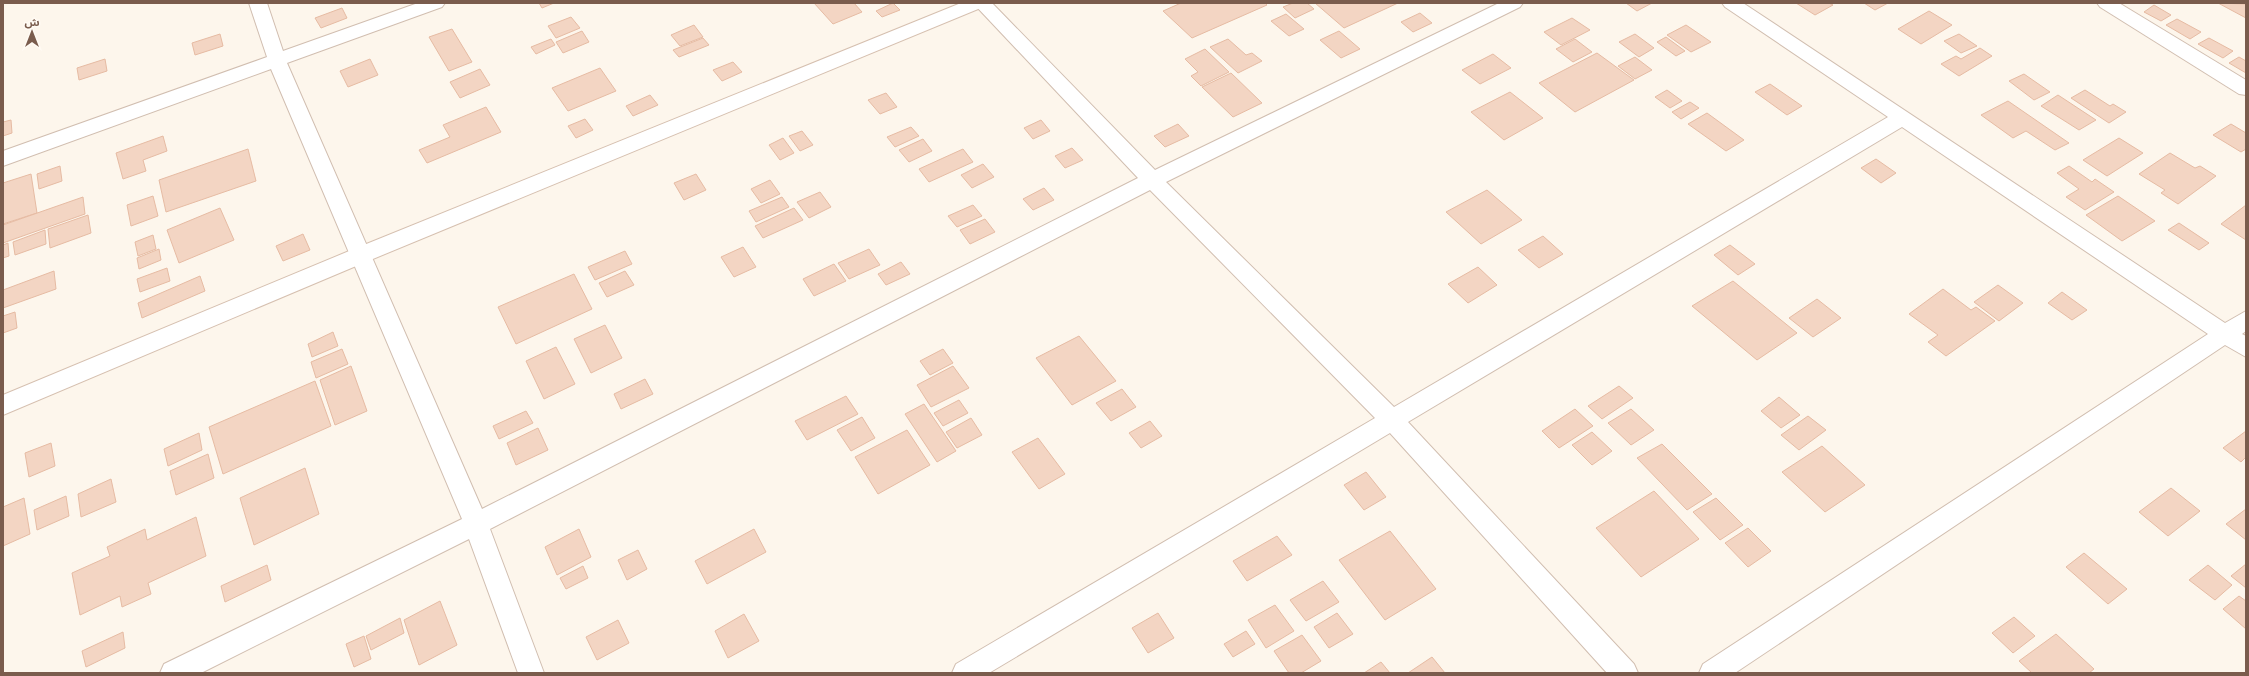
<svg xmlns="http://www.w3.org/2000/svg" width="2249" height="676" viewBox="0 0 2249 676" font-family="Lato,'Noto Sans Arabic',sans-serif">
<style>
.building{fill:#f3d5c3;stroke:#e6bba3}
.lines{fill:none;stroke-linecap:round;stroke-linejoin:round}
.street-casing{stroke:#d1beb0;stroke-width:2}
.secondary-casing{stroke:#d6c0b0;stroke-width:2}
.street{fill:#fff;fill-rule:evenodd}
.secondary{fill:#fff;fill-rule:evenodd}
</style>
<rect width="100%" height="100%" fill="#fdf6ec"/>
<g class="building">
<polygon points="539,3 554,3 542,8"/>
<polygon points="814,3 854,3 862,12 833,24"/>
<polygon points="893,3 900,10 882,17 876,11"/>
<polygon points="1181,3 1265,3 1267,5 1192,38 1163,11"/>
<polygon points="1293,3 1307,3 1314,9 1295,18 1283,7"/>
<polygon points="1315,3 1398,3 1344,28"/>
<polygon points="1626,3 1652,3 1637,11"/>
<polygon points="1796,3 1829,3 1833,5 1815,15"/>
<polygon points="1864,3 1888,3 1875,10"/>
<polygon points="2218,3 2246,4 2246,18"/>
<polygon points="2154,5 2171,15 2161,21 2144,12"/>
<polygon points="342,8 347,18 321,28 315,18"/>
<polygon points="1929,11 1952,25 1921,44 1898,29"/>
<polygon points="1420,13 1432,23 1413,32 1401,22"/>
<polygon points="1286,14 1304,29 1289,36 1271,21"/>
<polygon points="571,17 580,28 556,38 548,26"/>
<polygon points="1572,18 1590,30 1561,45 1544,32"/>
<polygon points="2177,19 2201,32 2190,39 2166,25"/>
<polygon points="694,25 703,37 680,46 671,35"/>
<polygon points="1686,25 1711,42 1691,52 1667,35"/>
<polygon points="452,29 472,62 449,71 429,37"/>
<polygon points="582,31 589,42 563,53 556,42"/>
<polygon points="1339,31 1360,49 1341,58 1320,40"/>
<polygon points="220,34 223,46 195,55 192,43"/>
<polygon points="1635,34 1654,48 1639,57 1619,42"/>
<polygon points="1959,34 1977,46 1961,53 1944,41"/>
<polygon points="1666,37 1685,51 1676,56 1657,42"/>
<polygon points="703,38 709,45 679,57 673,50"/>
<polygon points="2209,38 2233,51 2223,58 2198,44"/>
<polygon points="551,39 555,45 536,54 531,47"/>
<polygon points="1228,39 1246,55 1252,53 1262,61 1238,73 1210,47"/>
<polygon points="1575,39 1592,52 1573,62 1556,49"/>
<polygon points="1980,48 1992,56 1959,76 1941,64 1956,56 1961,59"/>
<polygon points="1205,49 1229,72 1201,86 1191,76 1198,72 1185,59"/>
<polygon points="1597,53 1634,80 1575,112 1539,83"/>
<polygon points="1493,54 1511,68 1480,84 1462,70"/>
<polygon points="1635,57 1652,70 1635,79 1618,66"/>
<polygon points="2239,57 2246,61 2246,73 2229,63"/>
<polygon points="105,59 107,71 79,80 77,68"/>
<polygon points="370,59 378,75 348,87 340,71"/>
<polygon points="733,62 742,72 722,81 713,70"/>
<polygon points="600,68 616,91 568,111 552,88"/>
<polygon points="480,69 490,85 460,98 450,82"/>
<polygon points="1231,73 1262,103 1233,117 1202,87"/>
<polygon points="2024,74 2050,92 2034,100 2009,81"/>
<polygon points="1770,84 1802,106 1787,115 1755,92"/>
<polygon points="1667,90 1682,101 1670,108 1655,97"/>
<polygon points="2085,90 2110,106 2113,104 2126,112 2109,123 2071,98"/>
<polygon points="1510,92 1543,118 1504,140 1471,112"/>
<polygon points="886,93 897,107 880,114 868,100"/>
<polygon points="650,95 658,105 633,116 626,106"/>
<polygon points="2058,95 2096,120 2079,130 2041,106"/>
<polygon points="2008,101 2069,143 2055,150 2026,131 2013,138 1981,115"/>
<polygon points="1690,102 1699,108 1681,119 1672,112"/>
<polygon points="486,107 501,132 427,163 419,150 450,137 443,125"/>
<polygon points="1707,113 1744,140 1726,151 1688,124"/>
<polygon points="585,119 593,130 576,138 568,126"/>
<polygon points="11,120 12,133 3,136 3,122"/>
<polygon points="1041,120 1050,131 1033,139 1024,128"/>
<polygon points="1178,124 1189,136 1165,147 1154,136"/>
<polygon points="2231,124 2246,133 2246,149 2241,152 2213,135"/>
<polygon points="911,127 919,136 895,147 887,137"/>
<polygon points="802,131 813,145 800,151 789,136"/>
<polygon points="163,136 167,151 143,160 146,171 123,179 116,153"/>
<polygon points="783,138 794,153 780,160 769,145"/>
<polygon points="2119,138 2143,153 2107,176 2083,160"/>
<polygon points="923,139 932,151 909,162 899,150"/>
<polygon points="1072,148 1083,160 1065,168 1055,156"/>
<polygon points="248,149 256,181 166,212 159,180"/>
<polygon points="963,149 973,162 929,182 919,169"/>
<polygon points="2170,153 2195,168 2200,166 2216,176 2178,204 2161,193 2165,190 2139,174"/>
<polygon points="1876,159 1896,173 1881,183 1861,168"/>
<polygon points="983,164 994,177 972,188 961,175"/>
<polygon points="60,166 62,181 39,189 37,174"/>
<polygon points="2069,166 2092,182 2095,179 2114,192 2085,210 2066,197 2079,189 2057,173"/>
<polygon points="31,174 37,213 3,224 3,183"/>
<polygon points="696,174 706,190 684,200 674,183"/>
<polygon points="770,180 780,194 761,203 751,189"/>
<polygon points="1044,188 1054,200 1033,210 1023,199"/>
<polygon points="1487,190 1522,220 1481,244 1446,212"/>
<polygon points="820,192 831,207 809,218 797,202"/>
<polygon points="153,196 158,216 131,226 127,205"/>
<polygon points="2118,196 2155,221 2122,241 2086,215"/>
<polygon points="83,197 85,214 3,243 3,225"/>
<polygon points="782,197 789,207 756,222 749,211"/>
<polygon points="973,205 982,216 957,227 948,216"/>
<polygon points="2246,205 2246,240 2221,224"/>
<polygon points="220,208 234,240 179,263 167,230"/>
<polygon points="794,208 803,220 763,238 755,226"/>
<polygon points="88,215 91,233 50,248 48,229"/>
<polygon points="985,219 995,232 970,244 960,230"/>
<polygon points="2179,223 2209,243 2199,250 2168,230"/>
<polygon points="45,230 46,244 15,255 13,242"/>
<polygon points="303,234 310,250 283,261 276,246"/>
<polygon points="153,235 156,249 138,256 135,242"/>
<polygon points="1543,236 1563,254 1539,268 1518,250"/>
<polygon points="8,243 9,256 3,258 3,245"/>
<polygon points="1730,245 1755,264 1738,275 1714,255"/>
<polygon points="743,247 756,267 734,277 721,257"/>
<polygon points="159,249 161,260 139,269 137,258"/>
<polygon points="869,249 880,265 849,279 838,263"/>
<polygon points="625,251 632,264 595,280 588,267"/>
<polygon points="901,262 910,274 886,285 878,274"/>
<polygon points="834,264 846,281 814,296 803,279"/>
<polygon points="1478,267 1497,285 1468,303 1448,284"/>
<polygon points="167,268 170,281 140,292 137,279"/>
<polygon points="54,271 56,289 3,308 3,290"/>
<polygon points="625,271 634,285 607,297 599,283"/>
<polygon points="574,274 592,309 516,344 498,307"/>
<polygon points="200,276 205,291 142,318 138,303"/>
<polygon points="1733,281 1797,333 1757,360 1692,306"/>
<polygon points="1998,285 2023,303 1999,321 1974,302"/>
<polygon points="1943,289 1971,310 1976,307 1995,321 1946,356 1928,342 1938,335 1909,314"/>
<polygon points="2062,292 2087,310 2072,320 2048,303"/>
<polygon points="1817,299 1841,318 1813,337 1789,318"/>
<polygon points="15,312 17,328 3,333 3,316"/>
<polygon points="605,325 622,358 591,373 574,339"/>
<polygon points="333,332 338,346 312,357 308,344"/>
<polygon points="1079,336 1116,381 1072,405 1036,358"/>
<polygon points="556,347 575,384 544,399 526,361"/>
<polygon points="342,349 348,364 316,378 311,362"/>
<polygon points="943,349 953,363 930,375 920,361"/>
<polygon points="351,366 367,411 335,425 320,380"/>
<polygon points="953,366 969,388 931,407 917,385"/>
<polygon points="645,379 653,394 621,409 614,394"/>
<polygon points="315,381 331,426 223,474 209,427"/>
<polygon points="1619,386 1633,398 1602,419 1588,406"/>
<polygon points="1122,389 1136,407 1111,421 1096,403"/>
<polygon points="846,396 858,414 807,440 795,421"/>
<polygon points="1779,397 1800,415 1781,428 1761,411"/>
<polygon points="959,400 968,413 943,426 934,413"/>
<polygon points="924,404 956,451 937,462 905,414"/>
<polygon points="1575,409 1593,426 1559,448 1542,431"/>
<polygon points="1631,409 1654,430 1631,445 1608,423"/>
<polygon points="526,411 533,423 499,439 493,426"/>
<polygon points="1808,416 1826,430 1799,450 1781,435"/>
<polygon points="862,417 875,438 851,451 837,430"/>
<polygon points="971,418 982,435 957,448 946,432"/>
<polygon points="1150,421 1162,436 1141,448 1129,433"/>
<polygon points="538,428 548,450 516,465 507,443"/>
<polygon points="907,430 930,465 878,494 855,457"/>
<polygon points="2246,431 2246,457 2241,462 2223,448"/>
<polygon points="1592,432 1612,451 1592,465 1572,445"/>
<polygon points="199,433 202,450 168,466 164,449"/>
<polygon points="1038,438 1065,474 1039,489 1012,452"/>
<polygon points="51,443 55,466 29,477 25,453"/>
<polygon points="1662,444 1712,494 1687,510 1637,458"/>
<polygon points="1822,446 1865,485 1825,512 1782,472"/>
<polygon points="208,454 214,478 176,495 170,471"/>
<polygon points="305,468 319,514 254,545 240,498"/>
<polygon points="1366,472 1386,497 1364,510 1344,485"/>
<polygon points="111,479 116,502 81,517 78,494"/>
<polygon points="2171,488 2200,511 2168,536 2139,512"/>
<polygon points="1654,491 1699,539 1641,577 1596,528"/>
<polygon points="66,496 69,516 37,530 34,510"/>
<polygon points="24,498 30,534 3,546 3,507"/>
<polygon points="1716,498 1743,525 1720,540 1693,512"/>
<polygon points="2246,509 2246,540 2226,524"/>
<polygon points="196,517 206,556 148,583 151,594 122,607 120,596 80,615 72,573 110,556 107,547 145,529 147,540"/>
<polygon points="1748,528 1771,551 1748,567 1725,543"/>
<polygon points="579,529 591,557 557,575 545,547"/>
<polygon points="754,529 766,552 707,584 695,561"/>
<polygon points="1390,531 1436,589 1385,620 1339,560"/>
<polygon points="1277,536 1292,555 1247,581 1233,561"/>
<polygon points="638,550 647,569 627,580 618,560"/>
<polygon points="2084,553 2127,589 2108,604 2066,567"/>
<polygon points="2246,564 2246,588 2231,576"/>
<polygon points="267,565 271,580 225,602 221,586"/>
<polygon points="2208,565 2232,585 2215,600 2189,580"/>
<polygon points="583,566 588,578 566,589 560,578"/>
<polygon points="1323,581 1339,602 1306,621 1290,600"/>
<polygon points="2239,596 2246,601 2246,629 2223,609"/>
<polygon points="440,601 457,645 419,665 404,620"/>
<polygon points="1275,605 1294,631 1266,648 1248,620"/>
<polygon points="1158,613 1174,638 1148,653 1132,628"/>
<polygon points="1337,613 1353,634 1329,648 1314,627"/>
<polygon points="744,614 759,641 728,658 715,631"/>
<polygon points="2014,617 2035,636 2013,653 1992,633"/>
<polygon points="400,618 404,633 371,650 366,636"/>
<polygon points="618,620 629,643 597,660 586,637"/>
<polygon points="1246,631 1255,644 1233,657 1224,644"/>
<polygon points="123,632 125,648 86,667 82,651"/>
<polygon points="2056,634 2094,669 2089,673 2032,673 2019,661"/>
<polygon points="1302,635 1321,661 1301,673 1289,673 1274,651"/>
<polygon points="364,636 371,659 354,667 346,644"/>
<polygon points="1432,657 1445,673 1408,673"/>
<polygon points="1381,662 1390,673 1364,673"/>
</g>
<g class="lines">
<g class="street-casing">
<g id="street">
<polygon points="249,3 267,3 283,51 418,3 445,3 442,7 287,63 482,509 1138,178 973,3 992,3 1155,170 1499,3 1523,3 1520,7 1166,182 1394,407 1888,117 1725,7 1722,3 1743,3 2225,323 2246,311 2246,331 2242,334 2246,336 2246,357 2225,345 1735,673 1699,673 1703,664 2208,334 1902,127 1408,422 1634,664 1638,673 1607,673 1390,433 989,673 952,673 956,664 1375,418 1150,190 490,529 544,673 518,673 469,539 201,673 160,673 164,664 462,519 271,69 3,166 3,151 267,57"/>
<polygon points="2097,3 2119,3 2246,80 2246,95 2239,94 2100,7"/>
</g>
</g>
<g class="secondary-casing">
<polygon id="secondary" points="961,3 986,3 983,7 368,261 3,415 3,395 354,249"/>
</g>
<use href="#street" class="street"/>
<use href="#secondary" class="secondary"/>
</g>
<rect width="2249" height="676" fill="none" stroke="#7a5c4d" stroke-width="8"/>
<g transform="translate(32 32)" stroke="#fffaf3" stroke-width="3" paint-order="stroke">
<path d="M0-3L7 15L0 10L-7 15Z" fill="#7a5c4d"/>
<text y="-6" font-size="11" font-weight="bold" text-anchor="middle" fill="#7a5c4d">ش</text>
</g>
</svg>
